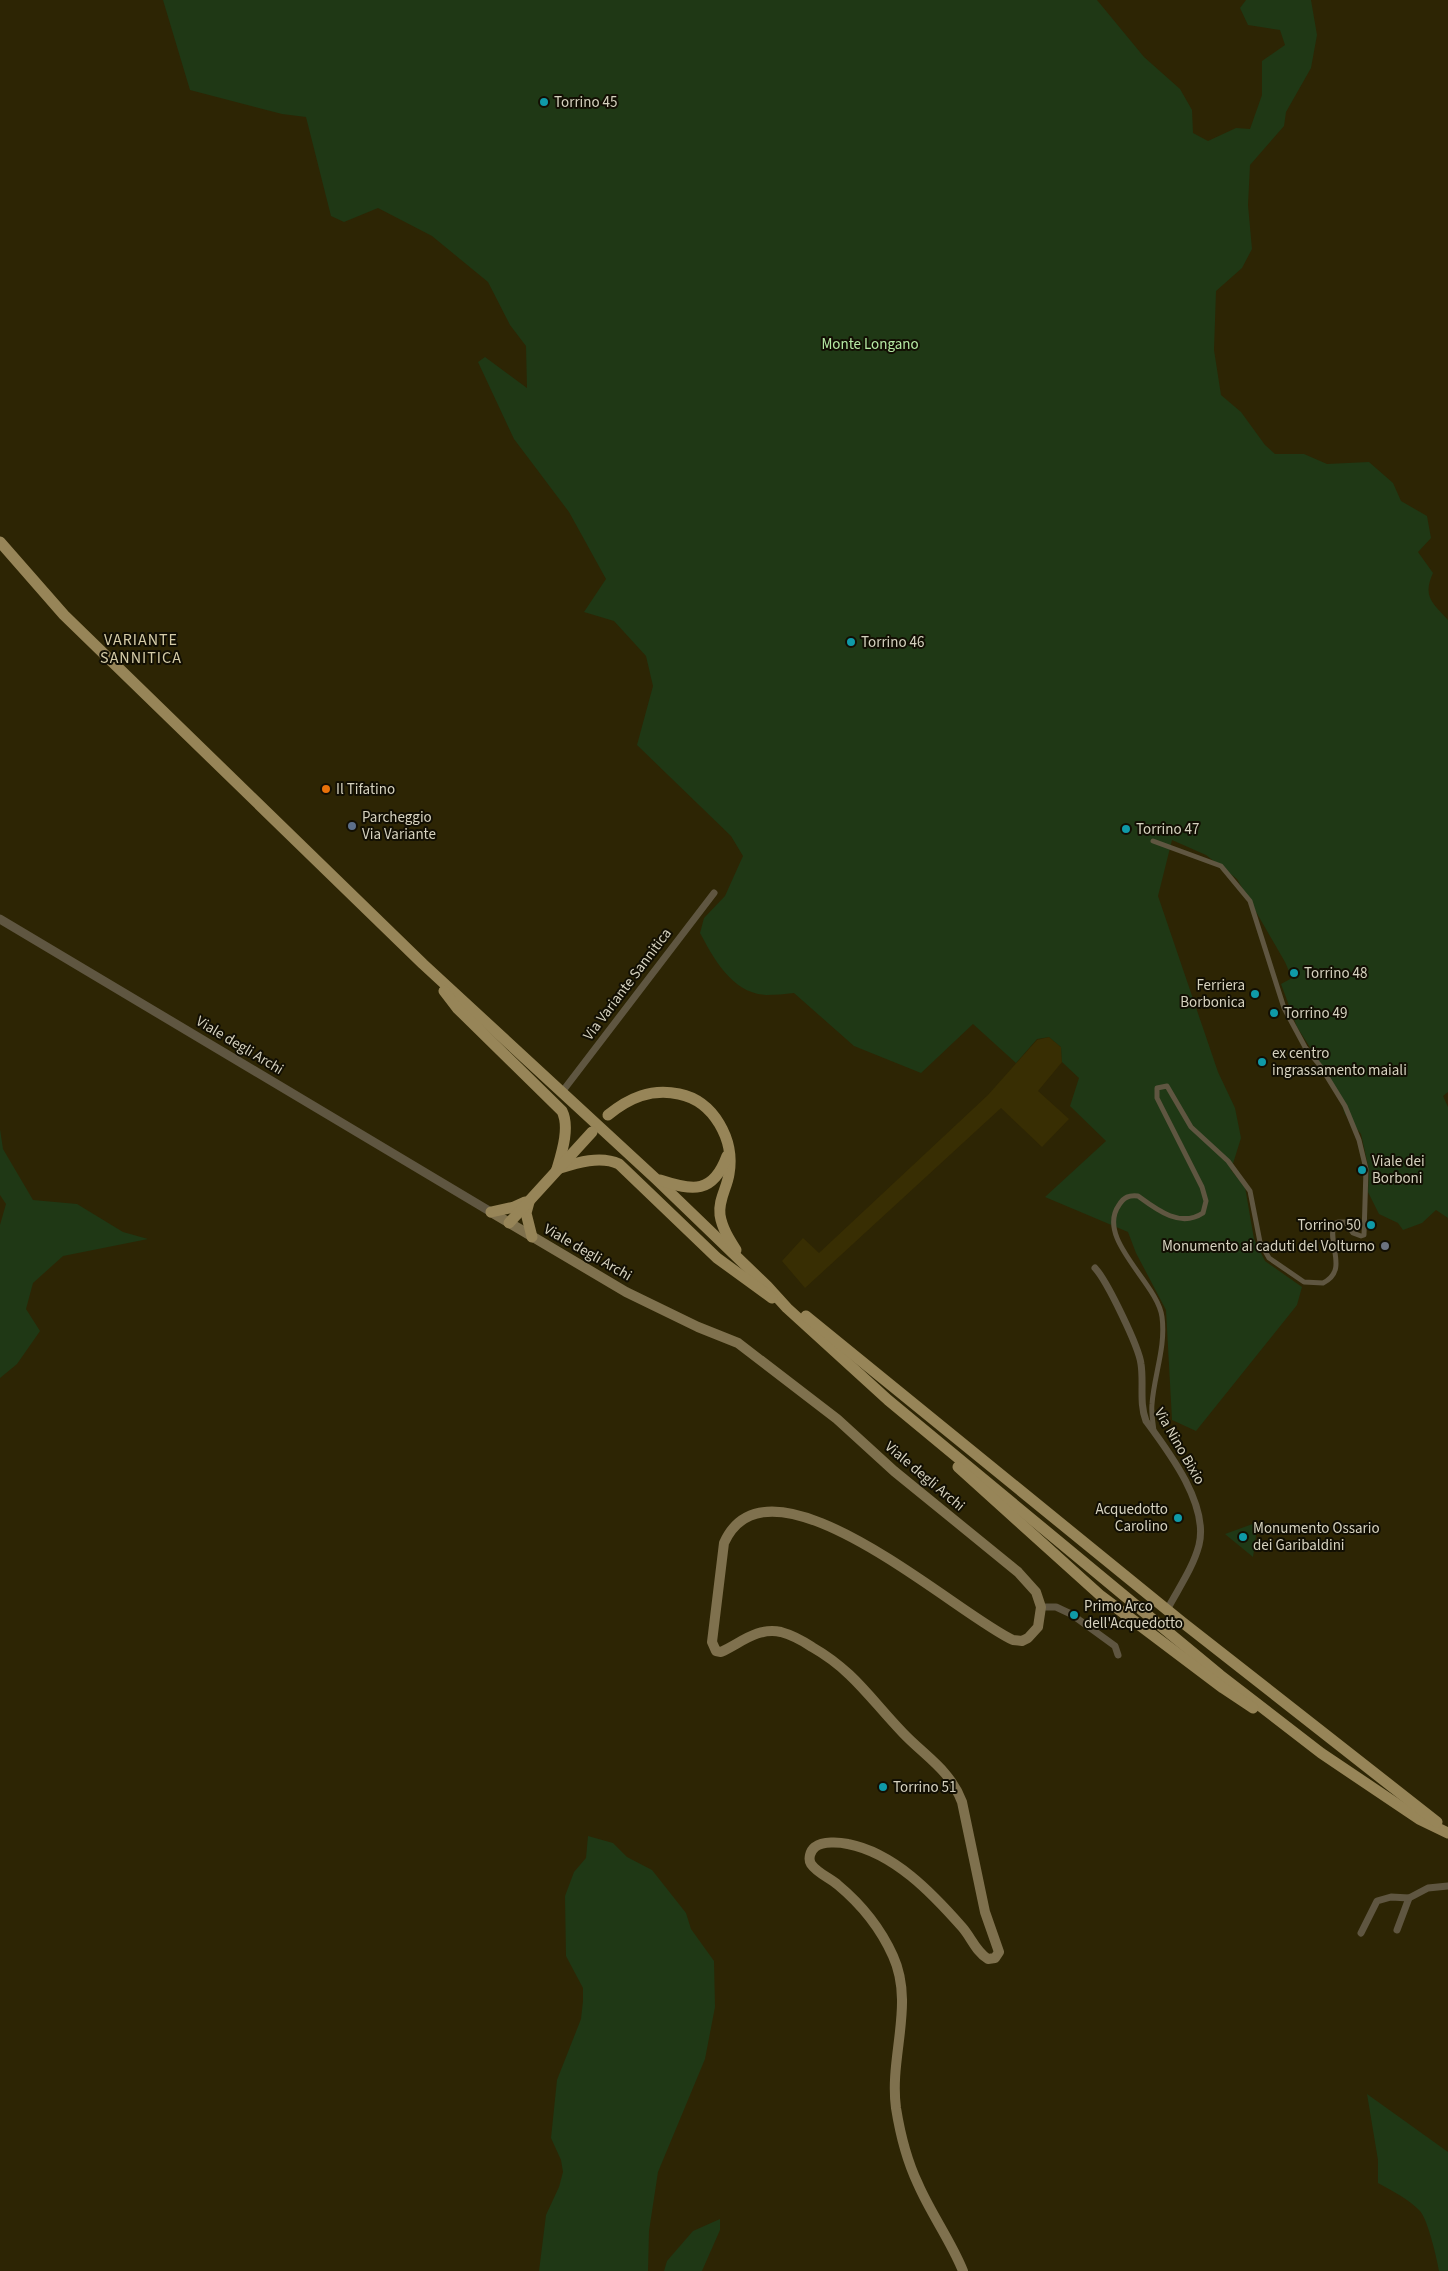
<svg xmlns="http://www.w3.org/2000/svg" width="1448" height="2271" viewBox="0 0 1448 2271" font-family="'Source Sans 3',sans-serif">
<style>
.built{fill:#382e03}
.green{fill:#1f3815}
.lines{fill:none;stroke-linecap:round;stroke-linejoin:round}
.pedestrian{stroke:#5f5641;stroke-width:5}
.minor{stroke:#5f5641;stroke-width:7}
.tertiary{stroke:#5f5641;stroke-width:9}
.secondary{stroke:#7f714e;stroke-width:10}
.primary{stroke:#978558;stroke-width:11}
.culture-dot{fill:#0f9aa8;stroke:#120f03;stroke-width:2}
.food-dot{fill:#e8710a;stroke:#120f03;stroke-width:2}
.service-dot{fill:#5c6f8a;stroke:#120f03;stroke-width:2}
.worship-dot{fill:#6b7280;stroke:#120f03;stroke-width:2}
.labels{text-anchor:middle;stroke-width:4;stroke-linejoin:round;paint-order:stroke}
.poi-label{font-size:15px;fill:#d6d2bf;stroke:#120f03;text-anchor:start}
.park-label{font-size:15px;fill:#b5e9a3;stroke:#120f03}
.street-label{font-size:15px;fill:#d6d2bf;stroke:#120f03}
.neighbourhood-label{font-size:16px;letter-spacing:1px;fill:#d5cca8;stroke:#120f03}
</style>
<rect width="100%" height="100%" fill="#2d2504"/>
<polygon class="built" points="1049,1037 1061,1047 1062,1062 1038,1091 1069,1119 1042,1147 1001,1108 805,1288 782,1261 803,1238 819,1253 988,1095 1037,1040"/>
<g class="green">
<path d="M 163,0 L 1097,0 L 1144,57 L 1180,89 L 1192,110 L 1193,133 L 1208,141 L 1236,128 L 1250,129 L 1262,95 L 1262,61 L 1285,45 L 1280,30 L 1248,25 L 1240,8 L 1246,0 L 1311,0 L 1317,35 L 1311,68 L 1286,112 L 1284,126 L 1250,165 L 1248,205 L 1252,249 L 1242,268 L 1216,291 L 1214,350 L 1221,395 L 1241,412 L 1265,445 L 1275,454 L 1304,454 L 1327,464 L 1369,462 L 1393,483 L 1401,501 L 1427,516 L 1431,538 L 1418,552 L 1433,573 C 1422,597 1433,603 1448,620 L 1448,1092 L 1443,1096 L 1448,1107 L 1448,1218 L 1436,1210 L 1422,1223 L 1403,1230 L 1398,1223 L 1379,1214 L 1368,1192 L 1369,1170 L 1361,1134 L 1345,1114 L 1334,1085 L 1297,1027 L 1281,984 L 1292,978 L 1285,962 L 1237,879 L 1206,855 L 1172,840 L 1158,896 L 1218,1072 L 1235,1108 L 1241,1138 L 1231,1170 L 1245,1187 L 1254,1239 L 1265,1261 L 1302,1287 L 1297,1305 L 1196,1431 L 1172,1420 L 1166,1310 L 1136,1253 L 1128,1232 L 1045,1197 L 1106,1141 L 1070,1106 L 1079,1078 L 1062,1062 L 1061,1047 L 1049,1037 L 1037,1039 L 1016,1063 L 973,1024 L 921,1073 L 854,1046 L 794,993 C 785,994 775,995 766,995 C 732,993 714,959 700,933 L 704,918 L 725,896 L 743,856 L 731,836 L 637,745 L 653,686 L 646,656 L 614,621 L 584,612 L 606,579 L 569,512 L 514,439 L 478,362 L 485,357 L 527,388 L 526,346 L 510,325 L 488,282 L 432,236 L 378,208 L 344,222 L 331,216 L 306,117 L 282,114 L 190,90 Z"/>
<polygon points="0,1129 3,1149 33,1200 77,1204 123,1232 148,1239 63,1256 33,1283 26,1309 40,1331 17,1364 0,1378 0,1225 6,1204 0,1195"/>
<polygon points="1258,1522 1253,1557 1225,1534"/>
<polygon points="588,1836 613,1843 627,1857 652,1870 686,1913 691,1929 714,1961 715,2007 705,2059 658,2172 649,2231 648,2271 539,2271 546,2215 559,2187 563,2172 561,2160 551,2138 557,2080 581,2019 583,2001 583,1988 566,1956 565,1896 574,1872 586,1858"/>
<path d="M 1367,2094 L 1448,2152 L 1448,2271 L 1439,2271 C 1437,2259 1428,2220 1420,2211 C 1409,2199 1392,2191 1378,2183 L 1378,2160 Z"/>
<polygon points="720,2219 720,2230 702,2271 664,2271 667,2261 693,2231"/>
</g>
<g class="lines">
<path class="pedestrian" d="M 1153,841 L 1221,866 L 1250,901 L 1284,1008 L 1305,1047 L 1321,1067 L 1345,1106 L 1359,1140 L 1366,1169 L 1364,1235 L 1361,1236 L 1353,1233 L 1345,1222 L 1338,1222 L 1334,1224 C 1327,1245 1349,1270 1323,1283 L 1304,1282 L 1269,1258 L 1260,1242 L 1250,1191 L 1228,1161 L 1191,1127 L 1167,1086 L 1157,1088 L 1157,1098 L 1161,1106 L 1202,1187 L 1206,1201 L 1203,1213 C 1180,1228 1157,1210 1138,1196 C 1129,1195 1124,1197 1119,1205 C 1095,1239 1158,1283 1162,1317 C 1166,1347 1154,1375 1152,1404 C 1151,1413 1153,1422 1154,1431"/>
<g class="minor">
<polyline points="562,1092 714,893"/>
<path d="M 1095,1268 C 1107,1281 1139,1347 1141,1364 C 1144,1383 1139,1403 1146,1421 C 1169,1452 1209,1505 1199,1545 C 1193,1568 1178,1589 1167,1610"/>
<polyline points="1041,1607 1056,1607 1071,1614 1115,1646 1118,1655"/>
<polyline points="1397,1930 1409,1898"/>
<polyline points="1361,1933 1377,1901 1391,1897 1409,1898 1428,1888 1448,1886"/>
</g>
<polyline class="tertiary" points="0,919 491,1212"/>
<path class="secondary" d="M 491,1212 L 626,1292 L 698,1327 L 738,1343 L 837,1419 L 894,1471 L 1018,1572 L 1036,1592 L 1041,1607 L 1038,1627 L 1028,1638 L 1022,1641 L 1013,1640 C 957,1615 769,1442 724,1543 L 712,1642 L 716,1651 L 721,1652 C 741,1643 757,1627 781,1632 C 792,1635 803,1641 812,1647 C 854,1671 871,1700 903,1733 C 926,1757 950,1770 962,1802 L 985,1912 L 999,1952 L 995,1958 L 988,1959 C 976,1952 971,1937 962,1927 C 932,1893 894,1853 848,1844 C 839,1842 823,1841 815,1847 C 810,1851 808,1859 811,1864 C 817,1873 830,1878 838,1885 C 862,1905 880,1927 893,1956 C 915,2004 889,2057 896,2108 C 900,2133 907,2161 918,2184 C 931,2214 951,2241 963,2271"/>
<g class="primary">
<polyline points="0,542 64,615 423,964 656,1179 767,1286 787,1308 888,1400 1220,1675 1321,1753 1419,1819 1448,1833"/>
<path d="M 444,991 L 457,1008 L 562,1111 C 570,1127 562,1152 557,1169"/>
<path d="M 608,1115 C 629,1098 651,1088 679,1094 C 714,1101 735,1140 729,1174 C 727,1188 718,1200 720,1215 C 722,1228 729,1239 736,1250"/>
<path d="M 557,1169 C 576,1163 600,1155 619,1164 L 717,1258 L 772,1298"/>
<path d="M 660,1180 C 693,1191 713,1194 727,1156"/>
<polyline points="529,1202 526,1213 532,1237"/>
<polyline points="491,1212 514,1207 525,1202"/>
<polyline points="509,1223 592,1132"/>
<polyline points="806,1316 1182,1622 1437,1822"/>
<polyline points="958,1467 1101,1596 1223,1688 1253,1708"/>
</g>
</g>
<g class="culture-dot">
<circle cx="544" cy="102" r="5"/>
<circle cx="851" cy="642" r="5"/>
<circle cx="1126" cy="829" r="5"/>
<circle cx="1294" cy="973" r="5"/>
<circle cx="1255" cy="994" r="5"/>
<circle cx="1274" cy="1013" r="5"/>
<circle cx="1262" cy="1062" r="5"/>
<circle cx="1362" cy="1170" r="5"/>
<circle cx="1371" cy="1225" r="5"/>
<circle cx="1178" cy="1518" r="5"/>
<circle cx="1243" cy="1537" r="5"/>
<circle cx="1074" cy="1615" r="5"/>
<circle cx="883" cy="1787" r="5"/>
</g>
<circle class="food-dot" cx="326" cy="789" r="5"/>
<circle class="service-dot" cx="352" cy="826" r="5"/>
<circle class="worship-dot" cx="1385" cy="1246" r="5"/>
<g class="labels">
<g class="poi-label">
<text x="554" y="107">Torrino 45</text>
<text x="861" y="647">Torrino 46</text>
<text x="336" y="794">Il Tifatino</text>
<text x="362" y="822">Parcheggio<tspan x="362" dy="17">Via Variante</tspan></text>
<text x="1136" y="834">Torrino 47</text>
<text x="1304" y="978">Torrino 48</text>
<text x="1245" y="990" text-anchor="end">Ferriera<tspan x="1245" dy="17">Borbonica</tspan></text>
<text x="1284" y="1018">Torrino 49</text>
<text x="1272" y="1058">ex centro<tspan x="1272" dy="17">ingrassamento maiali</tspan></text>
<text x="1372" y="1166">Viale dei<tspan x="1372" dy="17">Borboni</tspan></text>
<text x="1361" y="1230" text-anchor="end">Torrino 50</text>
<text x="1375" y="1251" text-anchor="end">Monumento ai caduti del Volturno</text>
<text x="1168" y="1514" text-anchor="end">Acquedotto<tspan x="1168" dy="17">Carolino</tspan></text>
<text x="1253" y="1533">Monumento Ossario<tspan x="1253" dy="17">dei Garibaldini</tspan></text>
<text x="1084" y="1611">Primo Arco<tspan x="1084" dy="17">dell'Acquedotto</tspan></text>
<text x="893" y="1792">Torrino 51</text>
</g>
<g class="park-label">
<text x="870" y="349">Monte Longano</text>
</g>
<g class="street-label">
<text transform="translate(627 984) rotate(-53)" y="5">Via Variante Sannitica</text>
<text transform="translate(240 1045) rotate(31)" y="5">Viale degli Archi</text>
<text transform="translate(588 1252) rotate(30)" y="5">Viale degli Archi</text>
<text transform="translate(1180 1446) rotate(60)" y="5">Via Nino Bixio</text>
<text transform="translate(925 1476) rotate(40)" y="5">Viale degli Archi</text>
</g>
<g class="neighbourhood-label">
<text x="141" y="645">VARIANTE<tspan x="141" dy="18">SANNITICA</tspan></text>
</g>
</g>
</svg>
